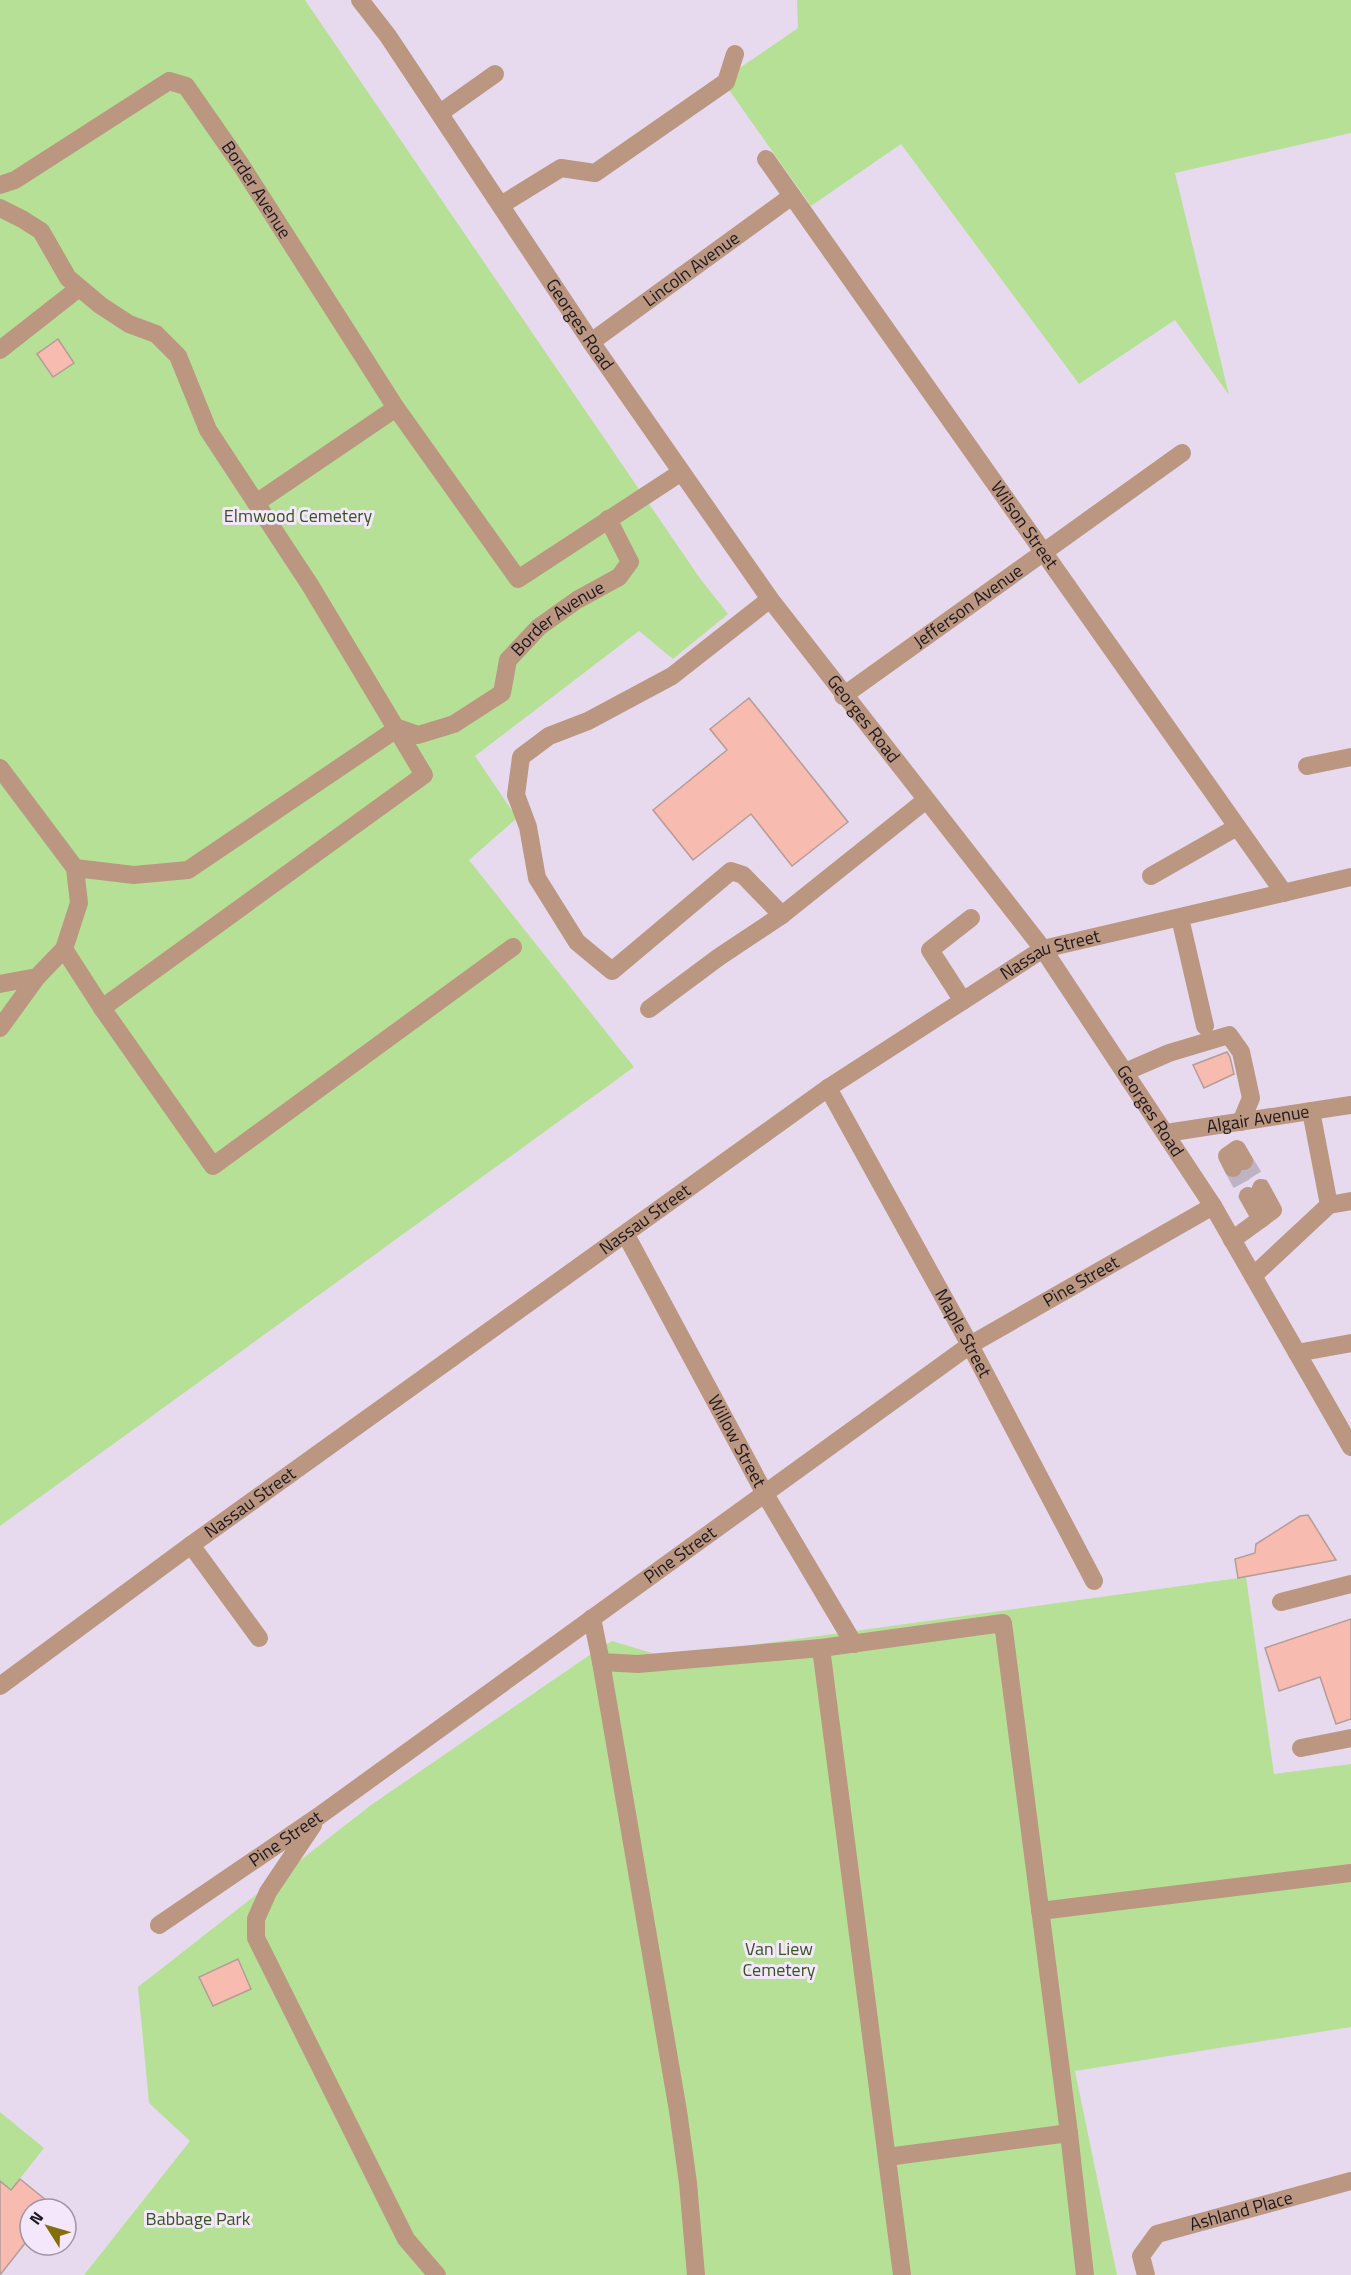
<svg xmlns="http://www.w3.org/2000/svg" width="1351" height="2275" viewBox="0 0 1351 2275" font-family="'Titillium Web',sans-serif">
<style>
.green{fill:#b7e097}
.building{fill:#f7bbb0;stroke:#b59c97;stroke-width:1.5}
.lines{fill:none;stroke-linecap:round;stroke-linejoin:round}
.minor-tunnel{stroke:#beb3c4;stroke-width:18;stroke-dasharray:18 9;stroke-linecap:butt}
.minor{stroke:#bb9781;stroke-width:18}
.labels{text-anchor:middle;stroke-width:6;stroke-linejoin:round;paint-order:stroke}
.street-label{font-size:18px;fill:#1c171e;stroke:#f4e7fc}
.park-label{font-size:18px;fill:#37541c;stroke:#f4e7fc}
</style>
<rect width="100%" height="100%" fill="#e7daee"/>
<g class="green">
<polygon points="0,0 305,0 699,577 728,614 673,659 639,631 475,756 517,818 469,860 634,1067 0,1526"/>
<polygon points="797,0 1351,0 1351,133 1175,173 1229,395 1175,320 1079,384 901,144 811,206 722,80 798,28"/>
<polygon points="1246,1577 1274,1774 1351,1764 1351,2027 1075,2071 1117,2275 84,2275 190,2141 149,2103 138,1987 371,1805 591,1654 612,1641 665,1657"/>
<polygon points="0,2112 44,2148 11,2190 0,2181"/>
</g>
<g class="building">
<polygon points="58,339 74,363 53,377 37,354"/>
<polygon points="749,698 848,822 792,866 751,814 693,860 653,810 727,750 710,729"/>
<polygon points="1227,1052 1230,1057 1234,1074 1204,1088 1193,1065"/>
<polygon points="1308,1515 1336,1560 1238,1578 1235,1559 1255,1553 1256,1544 1300,1516"/>
<polygon points="1351,1619 1351,1719 1336,1724 1320,1677 1279,1691 1265,1648"/>
<polygon points="238,1959 251,1989 213,2006 199,1977"/>
<polygon points="20,2179 57,2209 30,2209 30,2237 0,2275 0,2181 11,2190"/>
</g>
<g class="lines">
<g class="minor-tunnel">
<polyline points="1244,1161 1261,1188"/>
<polyline points="1233,1168 1248,1196"/>
</g>
<g class="minor">
<path id="s1" d="M 360,0 L 388,36 L 591,342 L 770,599 L 1043,949 L 1213,1206 L 1351,1447"/>
<polyline points="440,113 495,74"/>
<path id="s2" d="M 766,159 L 1284,893"/>
<path id="s3" d="M 0,185 L 15,180 L 169,81 L 186,86 L 241,165 L 396,408 L 518,579 L 680,473"/>
<polyline points="501,205 561,168 595,173 726,82 735,54"/>
<polyline points="0,208 22,219 41,231 68,278 100,305 129,324 156,334 178,356 208,430 310,585 424,775 102,1008"/>
<path id="s4" d="M 591,342 L 792,196"/>
<polyline points="0,350 79,288"/>
<polyline points="256,503 396,408"/>
<polyline points="770,599 672,676 588,721 549,736 521,757 516,795 528,827 537,878 577,942 612,971 731,871 743,875 782,915"/>
<path id="s5" d="M 843,696 L 1182,453"/>
<polyline points="1307,766 1351,757"/>
<polyline points="0,768 75,868 79,903 64,949 102,1008 213,1166 513,947"/>
<path id="s6" d="M 75,868 L 134,875 L 188,870 L 398,728 L 418,735 L 454,724 L 502,693 L 508,660 L 539,627 L 577,600 L 619,577 L 630,562 L 608,519"/>
<polyline points="1151,876 1237,827"/>
<polyline points="1180,918 1205,1026"/>
<polyline points="0,984 37,977 64,949"/>
<polyline points="963,1001 930,950 971,918"/>
<polyline points="649,1009 719,957 782,915 926,800"/>
<polyline points="0,1028 37,977"/>
<polyline points="1125,1072 1169,1053 1229,1035 1241,1052 1251,1098 1241,1122"/>
<path id="s7" d="M 828,1088 L 970,1345 L 1094,1581"/>
<polyline points="1311,1111 1329,1205"/>
<path id="s8" d="M 1166,1133 L 1351,1105"/>
<polyline points="1233,1168 1227,1156 1237,1149 1244,1161"/>
<polyline points="1248,1196 1261,1219"/>
<path id="s9" d="M 626,1235 L 765,1494 L 854,1644"/>
<polyline points="1232,1240 1273,1210 1261,1188"/>
<polyline points="1253,1276 1329,1205 1351,1201"/>
<polyline points="1297,1353 1351,1343"/>
<polyline points="191,1545 259,1638"/>
<polyline points="1281,1602 1351,1584"/>
<polyline points="592,1618 601,1662 638,1664 821,1648 1003,1623 1069,2133"/>
<polyline points="821,1648 902,2275"/>
<polyline points="601,1662 678,2111 688,2183 696,2275"/>
<path id="s10" d="M 0,1686 L 191,1545 L 828,1088 L 1043,949 L 1351,877"/>
<polyline points="1301,1748 1351,1738"/>
<polyline points="313,1825 268,1892 256,1919 256,1938 406,2239 437,2275"/>
<polyline points="1040,1911 1351,1873"/>
<path id="s11" d="M 159,1925 L 319,1816 L 970,1345 L 1213,1206"/>
<polyline points="887,2157 1069,2133 1085,2275"/>
<path id="s12" d="M 1146,2275 L 1141,2256 L 1157,2234 L 1351,2181"/>
</g>
</g>
<g class="labels">
<g class="street-label">
<text dy="6" stroke="none"><textPath href="#s3" startOffset="342">Border Avenue</textPath></text>
<text dy="6" stroke="none"><textPath href="#s4" startOffset="124">Lincoln Avenue</textPath></text>
<text dy="6" stroke="none"><textPath href="#s1" startOffset="392">Georges Road</textPath></text>
<text dy="6" stroke="none"><textPath href="#s2" startOffset="448">Wilson Street</textPath></text>
<text dy="6" stroke="none"><textPath href="#s5" startOffset="154">Jefferson Avenue</textPath></text>
<text dy="6" stroke="none"><textPath href="#s6" startOffset="582">Border Avenue</textPath></text>
<text dy="6" stroke="none"><textPath href="#s1" startOffset="878">Georges Road</textPath></text>
<text dy="6" stroke="none"><textPath href="#s10" startOffset="1282">Nassau Street</textPath></text>
<text dy="6" stroke="none"><textPath href="#s1" startOffset="1364">Georges Road</textPath></text>
<text dy="6" stroke="none"><textPath href="#s8" startOffset="93">Algair Avenue</textPath></text>
<text dy="6" stroke="none"><textPath href="#s10" startOffset="796">Nassau Street</textPath></text>
<text dy="6" stroke="none"><textPath href="#s11" startOffset="1125">Pine Street</textPath></text>
<text dy="6" stroke="none"><textPath href="#s7" startOffset="280">Maple Street</textPath></text>
<text dy="6" stroke="none"><textPath href="#s9" startOffset="234">Willow Street</textPath></text>
<text dy="6" stroke="none"><textPath href="#s10" startOffset="310">Nassau Street</textPath></text>
<text dy="6" stroke="none"><textPath href="#s11" startOffset="639">Pine Street</textPath></text>
<text dy="6" stroke="none"><textPath href="#s11" startOffset="153">Pine Street</textPath></text>
<text dy="6" stroke="none"><textPath href="#s12" startOffset="134">Ashland Place</textPath></text>
</g>
<g class="park-label">
<text x="298" y="522">Elmwood Cemetery</text>
<text x="779" y="1955">Van Liew<tspan x="779" dy="21">Cemetery</tspan></text>
<text x="198" y="2225">Babbage Park</text>
</g>
</g>
<g transform="translate(48 2227) rotate(307)"><circle r="28" fill="#f4e7fc" stroke="#9e94a3" stroke-width="1.5"/>
<path d="M0-4.5L10 22L0 15L-10 22Z" fill="#836e0b"/>
<text y="-9" font-size="16" font-weight="bold" text-anchor="middle" fill="#1c171e">N</text>
</g>
</svg>
